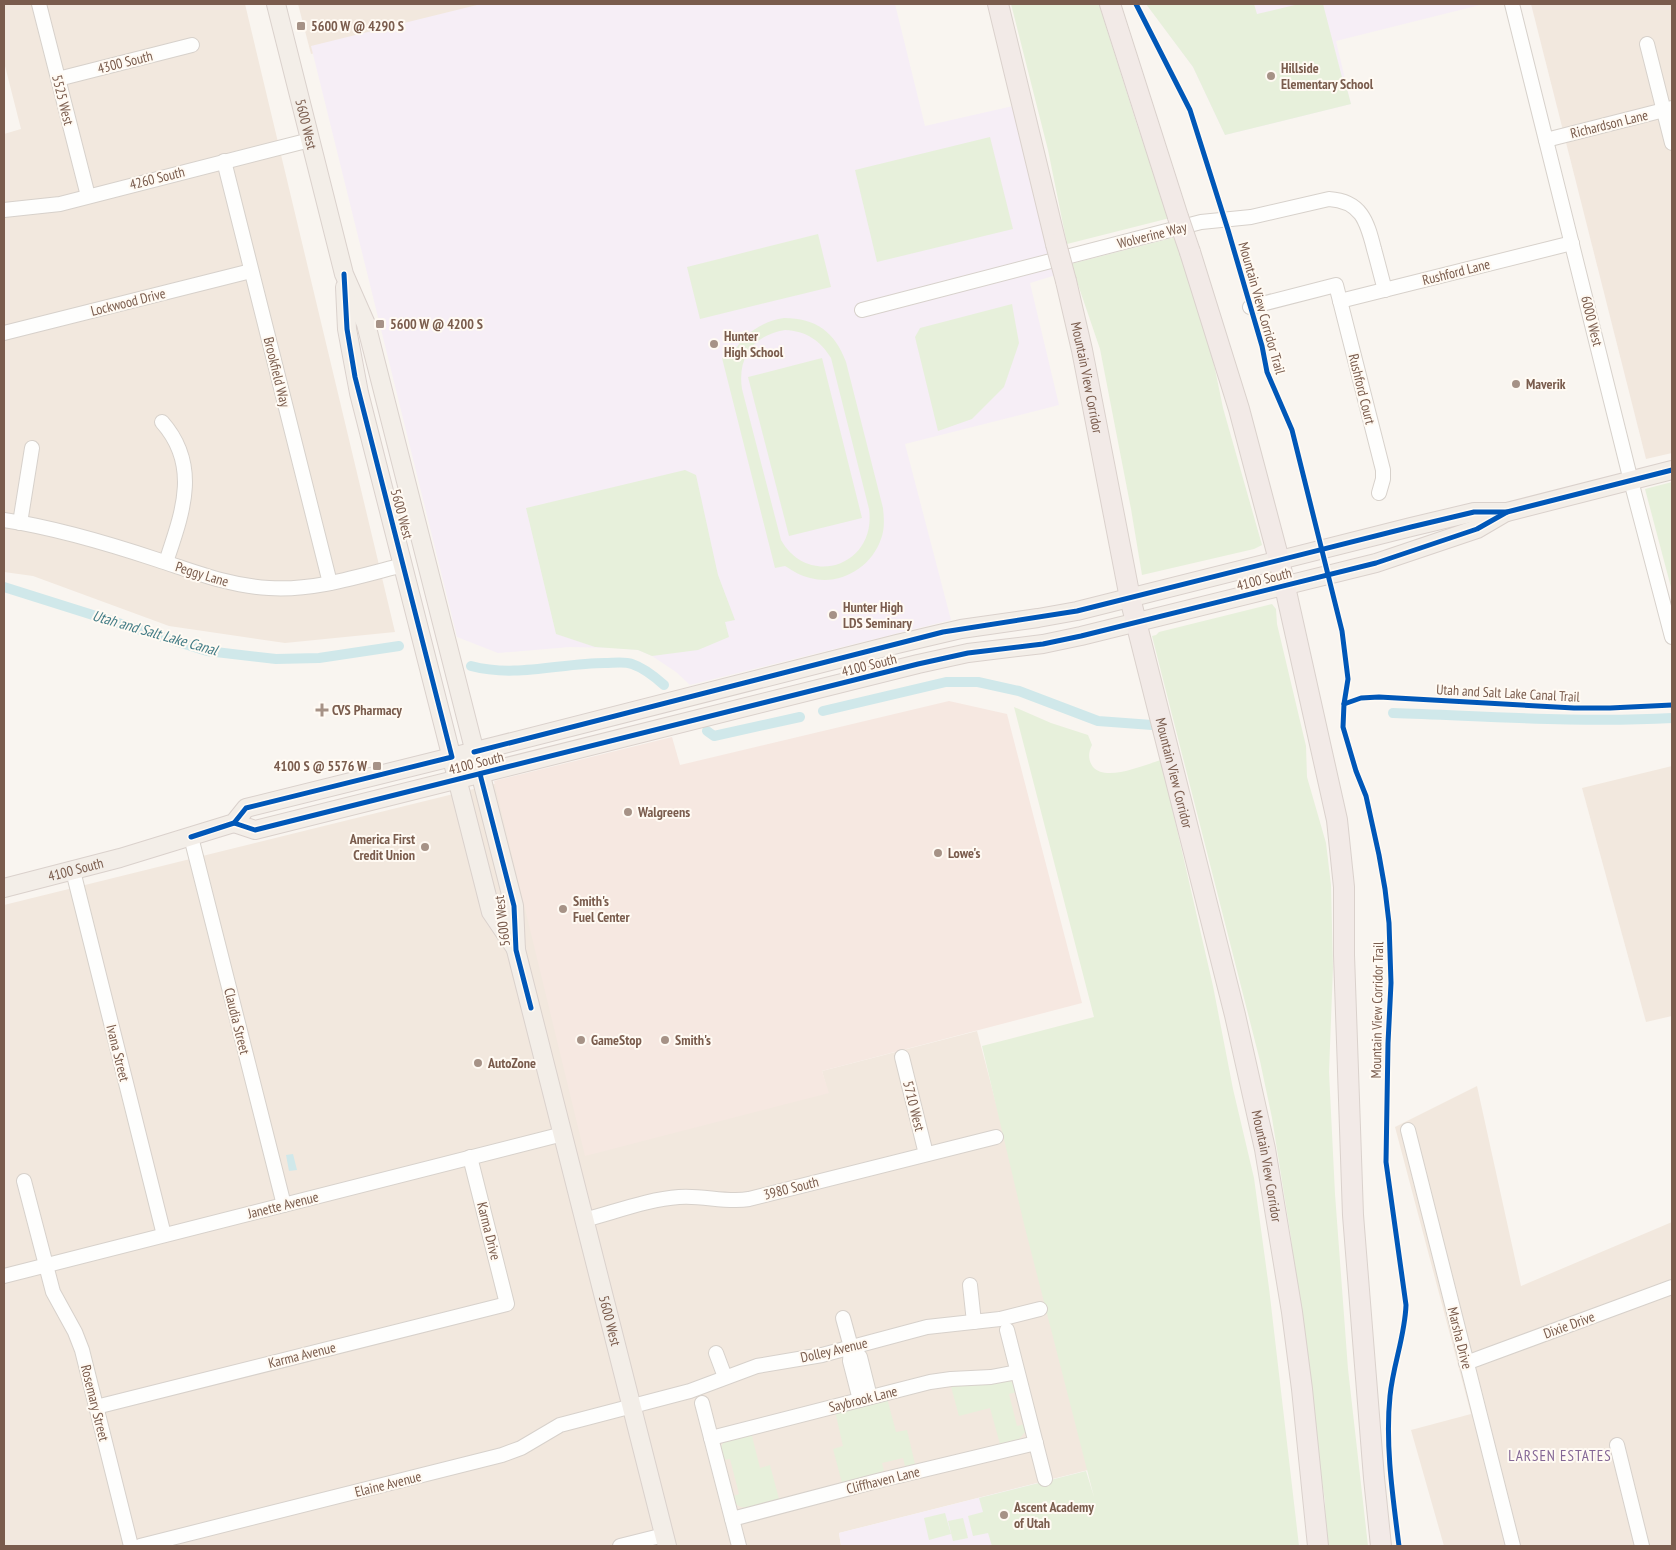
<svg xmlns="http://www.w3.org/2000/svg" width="1676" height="1550" viewBox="0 0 1676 1550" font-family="'PT Sans Narrow',sans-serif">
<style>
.residential{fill:#f2e8de}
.commercial{fill:#f6e8e1}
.education{fill:#f6eef6}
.green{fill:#e7f0db;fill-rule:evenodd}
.water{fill:#d0e8ea}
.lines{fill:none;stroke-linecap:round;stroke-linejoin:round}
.canal{stroke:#d0e8ea;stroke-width:10}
.minor-casing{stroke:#d7d1cb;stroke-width:16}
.major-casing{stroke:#dad1cc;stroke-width:20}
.highway-casing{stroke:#dad1cc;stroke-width:22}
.minor{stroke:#fefefd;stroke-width:14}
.major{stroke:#f3eee8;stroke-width:18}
.highway{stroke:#f2eae7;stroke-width:20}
.highway-bridge-casing{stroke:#dad1cc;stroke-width:22;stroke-linecap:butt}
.highway-bridge{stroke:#f2eae7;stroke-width:20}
.cycleway-casing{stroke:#fffaf3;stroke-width:8}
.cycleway{stroke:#0057b8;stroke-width:5}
.poi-dot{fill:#a69286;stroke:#fffaf3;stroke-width:2}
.labels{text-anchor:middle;stroke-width:4;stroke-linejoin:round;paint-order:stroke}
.poi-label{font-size:14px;font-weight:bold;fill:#7a5c4d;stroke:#fffaf3;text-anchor:start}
.street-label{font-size:14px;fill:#7a5c4d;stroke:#fffaf3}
.water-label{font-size:15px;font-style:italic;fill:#437c86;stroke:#fffaf3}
.neighbourhood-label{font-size:15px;letter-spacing:1px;fill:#846695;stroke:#fffaf3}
</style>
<rect width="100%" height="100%" fill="#f9f5f0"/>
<g class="residential">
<polygon points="4,4 245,4 395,632 285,643 169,626 33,576 4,572 4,134 21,129 4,62"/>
<polygon points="298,4 503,4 311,54"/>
<polygon points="1531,4 1672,4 1672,453 1646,459"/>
<polygon points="1672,766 1672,1016 1646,1022 1582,788"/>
<polygon points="510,780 828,1093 822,1071 977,1031 1092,1469 839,1533 841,1546 4,1546 4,905"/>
<polygon points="1477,1086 1521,1286 1672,1222 1672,1546 1444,1546 1411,1430 1471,1414 1395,1127"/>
</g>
<polygon class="commercial" points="949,701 1007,714 1082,1003 822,1071 829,1093 585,1156 494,781 672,737 680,765"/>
<g class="education">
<polygon points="481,4 895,4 925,126 1013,106 1056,275 1030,283 1059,405 905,444 951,620 690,685 676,672 652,656 638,650 616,648 570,647 498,653 457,637 311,46"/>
<polygon points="1146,4 1484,4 1336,41 1351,104 1225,135 1193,67"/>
<polygon points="1086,1471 1107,1546 841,1546 839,1533"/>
</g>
<g class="green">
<polygon points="1011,4 1099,4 1138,128 1170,218 1067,244 1048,150"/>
<polygon points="1146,4 1254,4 1257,14 1299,4 1323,4 1344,85 1346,85 1351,104 1225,135 1193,67"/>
<polygon points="990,137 1013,229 877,262 855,170"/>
<polygon points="818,234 831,287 700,319 687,267"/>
<polygon points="1176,237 1208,335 1223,408 1262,545 1254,549 1142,575 1131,509 1100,349 1071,264"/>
<polygon points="1012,304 1019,343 1004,387 972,419 938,431 915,337 920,328"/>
<path d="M 784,318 C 816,318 835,332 846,362 L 883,508 C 884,518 885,529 881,539 C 871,568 840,586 810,578 C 801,576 793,571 785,566 L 775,568 L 722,358 L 732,356 C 741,335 762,321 784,318 ZM 785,330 C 806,331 820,340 831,358 L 869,509 C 877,565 809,589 781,540 L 742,389 C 737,357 754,335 785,330 Z"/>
<polygon points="822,358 862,518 789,536 748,377"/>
<polygon points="685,470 696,475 718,575 735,620 725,622 729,637 698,650 652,656 638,650 595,647 556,634 526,508"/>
<polygon points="1672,482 1672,591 1645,489"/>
<polygon points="1272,604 1276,609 1277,624 1306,746 1307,777 1326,843 1331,885 1333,968 1329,1072 1335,1194 1348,1369 1368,1546 1326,1546 1325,1501 1308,1393 1291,1238 1272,1118 1260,1061 1152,636 1156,635 1159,632"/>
<path d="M 1014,707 L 1051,723 L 1088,735 L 1092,745 C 1088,753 1088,760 1093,767 C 1106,782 1144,765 1161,760 L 1213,986 L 1233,1089 L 1254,1178 L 1269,1288 L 1299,1546 L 992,1546 L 988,1533 L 973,1536 L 968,1516 L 983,1512 L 979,1498 L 1086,1471 L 1094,1497 L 1024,1224 L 982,1046 L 1094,1017 Z"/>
<path d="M 1006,1379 C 1013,1382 1015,1385 1017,1392 L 1009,1394 L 1017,1426 L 1025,1424 L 1026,1431 L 1019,1439 L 1000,1444 L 990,1408 L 959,1416 L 950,1383 Z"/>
<polygon points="887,1398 896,1432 907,1430 915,1464 905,1466 903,1458 882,1463 884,1471 842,1483 833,1449 843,1446 835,1411"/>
<path d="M 751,1432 L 760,1468 L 770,1465 L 779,1499 C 771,1503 747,1511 739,1506 C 735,1504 734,1500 733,1496 L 739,1494 L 730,1459 L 722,1460 L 720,1448 L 725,1440 Z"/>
<polygon points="945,1513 951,1534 929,1540 924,1518"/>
<polygon points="963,1518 968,1538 953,1541 948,1521"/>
</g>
<polygon class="water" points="293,1154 297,1170 289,1171 286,1155"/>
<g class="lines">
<g class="canal">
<polyline points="4,587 207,651 276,659 319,658 399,646"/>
<path d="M 471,666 C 515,678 561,663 605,663 C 613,663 624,661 632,664 C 644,668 654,676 664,685"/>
<polyline points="823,711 946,682 978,682 1019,691 1098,721 1152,725"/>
<path d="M 1393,713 C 1486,716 1580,723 1672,718"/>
<polyline points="707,731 714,736 800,717"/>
</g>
<g class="minor-casing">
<g id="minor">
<polyline points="39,4 88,196"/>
<polyline points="1512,4 1631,481 1672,637"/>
<polyline points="1647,44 1672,143"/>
<polyline points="58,79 192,45"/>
<polyline points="1546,140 1672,108"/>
<polyline points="224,161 330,583"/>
<polyline points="4,210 60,204 310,140"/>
<polyline points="1340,301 1572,243"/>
<polyline points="1250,307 1336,285 1383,470 1383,479 1379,493"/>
<path d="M 862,310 L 1201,222 L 1251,217 L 1329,199 C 1361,201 1367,221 1374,249 C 1378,263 1381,276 1385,290"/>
<polyline points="4,333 251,271"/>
<path d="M 162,422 C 201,466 182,514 166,562"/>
<path d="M 4,520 C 57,528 107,543 158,560 C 195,572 230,586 269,588 C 314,591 360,576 403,565"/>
<polyline points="20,523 32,448"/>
<polyline points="191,837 284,1205"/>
<polyline points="73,871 164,1235"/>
<polyline points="902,1057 926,1154"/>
<polyline points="1408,1130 1513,1546"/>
<polyline points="24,1181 53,1292 75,1332 82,1350 131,1546"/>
<path d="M 584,1220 C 615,1212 649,1199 679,1197 C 703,1195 726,1203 749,1199 L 996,1137"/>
<polyline points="4,1276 563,1134"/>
<polyline points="970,1285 974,1322"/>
<polyline points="843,1318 851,1347 850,1361 860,1400"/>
<polyline points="1007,1330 1045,1479"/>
<polyline points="851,1347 860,1357 870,1397"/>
<polyline points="716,1353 725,1377"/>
<polyline points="1466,1363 1672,1287"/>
<polyline points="702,1403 739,1546"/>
<polyline points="96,1407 507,1304 470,1157"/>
<polyline points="711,1438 930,1382 951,1379 991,1377 1017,1372"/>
<polyline points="1617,1445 1642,1546"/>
<polyline points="732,1519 877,1481 1036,1443"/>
<polyline points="140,1546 502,1455 521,1448 560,1425 690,1391 757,1366 822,1355 927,1327 1000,1319 1040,1309"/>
<polyline points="620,1546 664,1535"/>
</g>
</g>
<g class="major-casing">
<g id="major">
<path id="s1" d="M 276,4 L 344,274 L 366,324 L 514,906 L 516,950 L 667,1546"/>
<polyline points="345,287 347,329 359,393 491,912 516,949"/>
<polyline points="234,823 255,830 918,664 968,653 1043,644 1081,636 1376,563 1477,529 1506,512"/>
<path id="s2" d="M 4,888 L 120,858 L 234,823 L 246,808 L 496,746 L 897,644 L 961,629 L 1038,618 L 1077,611 L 1411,527 L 1474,512 L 1507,512 L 1672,470"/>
</g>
</g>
<g class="highway-casing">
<g id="highway">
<polyline points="998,4 1056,244"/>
<polyline points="1110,4 1178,217"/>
<polyline points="1190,252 1239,409 1279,560 1337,820 1344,887 1344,955 1353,1215 1374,1478 1381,1546"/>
<path id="s3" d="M 1066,281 L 1082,350 L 1130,598 L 1235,1015 L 1265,1149 L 1292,1312 L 1302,1389 L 1318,1546"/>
</g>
</g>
<use href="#minor" class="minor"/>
<use href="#major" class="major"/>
<use href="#highway" class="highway"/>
<g class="highway-bridge-casing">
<g id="highway-bridge">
<polyline points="1178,217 1190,252"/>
<polyline points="1056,244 1066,281"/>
</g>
</g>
<use href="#highway-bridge" class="highway-bridge"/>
<g class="cycleway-casing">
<g id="cycleway">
<path d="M 1136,4 L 1190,110 L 1228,230 L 1262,346 L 1267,372 L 1292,430 L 1342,631 L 1348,679 L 1344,704 L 1343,727 L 1356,771 L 1366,796 L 1379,855 L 1385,889 L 1389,923 L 1391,983 L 1388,1043 L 1386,1162 L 1406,1305 C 1405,1336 1393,1365 1390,1396 C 1385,1445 1393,1498 1399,1546"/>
<polyline points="1344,704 1361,698 1379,697 1574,708 1610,708 1672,705"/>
<polyline points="474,752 943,632 1077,611 1411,527 1474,512 1507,512 1672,470"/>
<polyline points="480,774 514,906 516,950 531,1008"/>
<polyline points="234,823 255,830 918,664 968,653 1043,644 1081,636 1376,563 1477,529 1507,512"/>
<polyline points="191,837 234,823 246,808 452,757 355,377 347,329 344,274"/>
</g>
</g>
<use href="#cycleway" class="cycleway"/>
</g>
<g class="poi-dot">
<rect x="296" y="21" width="10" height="10" rx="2.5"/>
<circle cx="1271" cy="76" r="5"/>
<rect x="375" y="319" width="10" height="10" rx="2.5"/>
<circle cx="714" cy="344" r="5"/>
<circle cx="1516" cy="384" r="5"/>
<circle cx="833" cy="615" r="5"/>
<path d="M319.5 702.5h5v5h5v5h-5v5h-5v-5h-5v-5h5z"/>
<rect x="372" y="761" width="10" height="10" rx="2.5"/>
<circle cx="628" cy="812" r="5"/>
<circle cx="425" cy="847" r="5"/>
<circle cx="938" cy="853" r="5"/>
<circle cx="563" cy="909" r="5"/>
<circle cx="581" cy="1040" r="5"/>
<circle cx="665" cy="1040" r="5"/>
<circle cx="478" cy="1063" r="5"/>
<circle cx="1004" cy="1515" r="5"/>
</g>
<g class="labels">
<g class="poi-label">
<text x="311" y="31">5600 W @ 4290 S</text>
<text x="1281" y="73">Hillside<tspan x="1281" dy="16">Elementary School</tspan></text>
<text x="390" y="329">5600 W @ 4200 S</text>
<text x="724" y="341">Hunter<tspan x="724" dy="16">High School</tspan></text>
<text x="1526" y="389">Maverik</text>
<text x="843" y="612">Hunter High<tspan x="843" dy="16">LDS Seminary</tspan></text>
<text x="332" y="715">CVS Pharmacy</text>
<text x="367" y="771" text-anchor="end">4100 S @ 5576 W</text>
<text x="638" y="817">Walgreens</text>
<text x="415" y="844" text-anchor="end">America First<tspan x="415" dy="16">Credit Union</tspan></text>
<text x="948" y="858">Lowe's</text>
<text x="573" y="906">Smith's<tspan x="573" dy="16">Fuel Center</tspan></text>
<text x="591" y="1045">GameStop</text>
<text x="675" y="1045">Smith's</text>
<text x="488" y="1068">AutoZone</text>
<text x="1014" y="1512">Ascent Academy<tspan x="1014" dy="16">of Utah</tspan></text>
</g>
<g class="street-label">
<text transform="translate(125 62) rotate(-14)" y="5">4300 South</text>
<text transform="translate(63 100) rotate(76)" y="5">5525 West</text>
<text transform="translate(1609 124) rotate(-14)" y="5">Richardson Lane</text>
<text dy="5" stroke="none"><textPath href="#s1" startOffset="124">5600 West</textPath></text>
<text transform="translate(157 178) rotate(-14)" y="5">4260 South</text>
<text transform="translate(1152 235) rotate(-14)" y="5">Wolverine Way</text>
<text transform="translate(1456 272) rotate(-14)" y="5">Rushford Lane</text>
<text transform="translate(128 302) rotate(-14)" y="5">Lockwood Drive</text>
<text transform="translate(1262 308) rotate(74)" y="5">Mountain View Corridor Trail</text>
<text transform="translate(1592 321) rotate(76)" y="5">6000 West</text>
<text transform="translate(277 372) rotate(76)" y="5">Brookfield Way</text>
<text dy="5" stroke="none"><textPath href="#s3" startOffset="99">Mountain View Corridor</textPath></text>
<text transform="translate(1362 389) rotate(76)" y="5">Rushford Court</text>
<text transform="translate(402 514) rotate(75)" y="5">5600 West</text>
<text transform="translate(202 574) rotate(17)" y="5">Peggy Lane</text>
<text transform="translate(1264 579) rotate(-14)" y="5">4100 South</text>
<text transform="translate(869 665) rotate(-14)" y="5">4100 South</text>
<text transform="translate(1508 693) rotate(3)" y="5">Utah and Salt Lake Canal Trail</text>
<text transform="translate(476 763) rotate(-14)" y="5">4100 South</text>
<text dy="5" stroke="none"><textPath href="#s3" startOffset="504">Mountain View Corridor</textPath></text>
<text dy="5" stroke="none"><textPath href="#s2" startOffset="74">4100 South</textPath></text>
<text transform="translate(502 921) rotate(-97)" y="5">5600 West</text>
<text transform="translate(1377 1010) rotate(-89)" y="5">Mountain View Corridor Trail</text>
<text transform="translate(237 1021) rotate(76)" y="5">Claudia Street</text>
<text transform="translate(118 1053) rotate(76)" y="5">Ivana Street</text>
<text transform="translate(914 1106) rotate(76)" y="5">5710 West</text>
<text dy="5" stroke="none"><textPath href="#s3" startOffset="908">Mountain View Corridor</textPath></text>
<text transform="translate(791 1188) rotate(-14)" y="5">3980 South</text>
<text transform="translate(283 1205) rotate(-14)" y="5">Janette Avenue</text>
<text transform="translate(489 1231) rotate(76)" y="5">Karma Drive</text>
<text dy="5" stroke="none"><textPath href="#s1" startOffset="1360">5600 West</textPath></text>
<text transform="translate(1569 1325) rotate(-20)" y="5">Dixie Drive</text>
<text transform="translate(1460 1338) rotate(76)" y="5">Marsha Drive</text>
<text transform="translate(834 1350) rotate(-13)" y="5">Dolley Avenue</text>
<text transform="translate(302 1355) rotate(-14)" y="5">Karma Avenue</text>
<text transform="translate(863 1399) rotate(-14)" y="5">Saybrook Lane</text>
<text transform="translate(95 1403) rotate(76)" y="5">Rosemary Street</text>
<text transform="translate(883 1480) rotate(-14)" y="5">Cliffhaven Lane</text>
<text transform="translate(388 1484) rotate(-14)" y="5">Elaine Avenue</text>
</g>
<g class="water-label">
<text transform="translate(155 633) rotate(16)" y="5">Utah and Salt Lake Canal</text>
</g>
<g class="neighbourhood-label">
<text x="1560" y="1461">LARSEN ESTATES</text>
</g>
</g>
<rect width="1676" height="1550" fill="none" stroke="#7a5c4d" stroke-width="10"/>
</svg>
